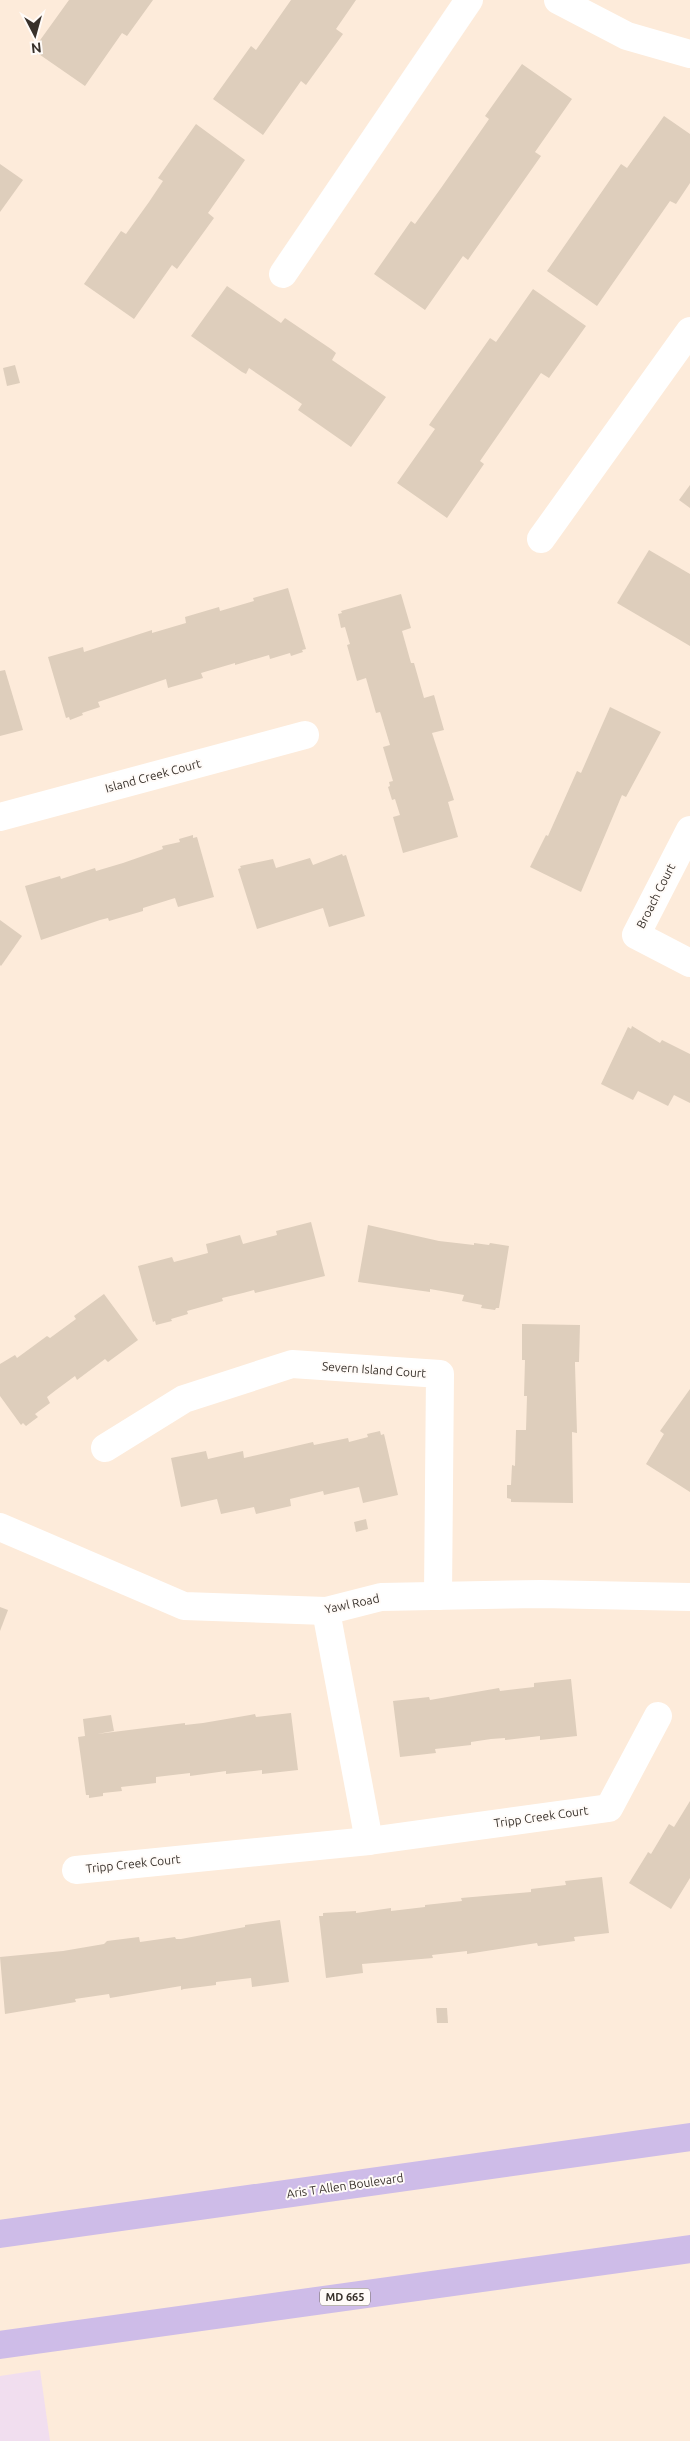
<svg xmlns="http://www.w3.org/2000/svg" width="690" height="2441" viewBox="0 0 690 2441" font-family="Ubuntu,sans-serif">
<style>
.commercial{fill:#f1deef}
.building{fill:#decebc}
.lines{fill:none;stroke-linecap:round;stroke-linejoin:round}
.street{stroke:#fff;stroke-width:28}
.primary{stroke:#cebce8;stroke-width:28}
.labels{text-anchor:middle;stroke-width:4;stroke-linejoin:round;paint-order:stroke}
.shield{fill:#fffbf8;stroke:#746e68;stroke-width:1}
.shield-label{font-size:11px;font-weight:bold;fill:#38312b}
.street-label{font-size:12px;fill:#38312b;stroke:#fffbf8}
</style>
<rect width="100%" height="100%" fill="#fdebda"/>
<polygon class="commercial" points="40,2370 50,2441 0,2441 0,2376"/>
<g class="building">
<polygon points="69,0 153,0 127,36 122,33 85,86 33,50"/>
<polygon points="291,0 356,0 336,29 343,34 306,85 301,81 263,135 213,99 251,46 256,50"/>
<polygon points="522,64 572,99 535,152 541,156 470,257 468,260 463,256 425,310 374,274 411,221 415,224 441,188 487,122 489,119 485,116"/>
<polygon points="664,116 690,134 690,183 676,204 670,201 597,306 547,271 621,164 627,168"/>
<polygon points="196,124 245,160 208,213 214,218 177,269 172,265 134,319 84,284 121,231 126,234 149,202 163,181 158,178"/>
<polygon points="0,164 23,180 0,212"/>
<polygon points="227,286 281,323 285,318 331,349 336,353 332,360 386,397 351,447 298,410 302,404 271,383 249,368 246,374 242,372 191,336"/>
<polygon points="533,289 586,326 549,378 541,373 480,461 484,464 447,518 397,483 435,429 429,425 431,422 490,338 496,342"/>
<polygon points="15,365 20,383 7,386 3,368"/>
<polygon points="690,485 690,508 679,500"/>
<polygon points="649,550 690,574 690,646 617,603"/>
<polygon points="288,588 306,649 302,650 303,652 291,656 290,653 270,659 269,655 235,665 235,663 201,673 203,678 168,688 166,679 98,702 100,707 82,713 83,715 70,720 69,717 66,718 48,657 83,647 84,652 152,630 152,633 186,623 185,617 219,607 220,611 254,601 253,598"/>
<polygon points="401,594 411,628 402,631 411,663 414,663 424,698 434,695 444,730 432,733 454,800 448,802 458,837 403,853 393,817 400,815 395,799 392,800 388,787 390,786 389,782 393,781 383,747 390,745 381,715 380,712 376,713 366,678 357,681 347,645 350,644 349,641 345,627 341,628 338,614 342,613 341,611"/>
<polygon points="5,670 23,730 0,736 0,671"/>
<polygon points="610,707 661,732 626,797 622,795 581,892 530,867 546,835 548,836 577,771 581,773"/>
<polygon points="193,835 193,838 197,837 214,897 178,907 175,898 143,908 143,911 109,921 108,918 100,920 41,940 25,886 60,876 61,879 95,868 96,871 123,863 163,849 162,846 180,842 179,839"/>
<polygon points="342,854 343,856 346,855 365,916 329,927 323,908 257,929 238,869 241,868 240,866 273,859 276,868 310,858 313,865"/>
<polygon points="0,920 22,936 1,966 0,965"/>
<polygon points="632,1026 660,1043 662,1040 690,1054 690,1103 674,1095 668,1106 638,1091 633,1100 601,1084 628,1027 631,1029"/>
<polygon points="311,1222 325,1276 255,1293 254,1290 243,1293 222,1298 223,1301 187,1311 188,1314 171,1319 172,1321 156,1325 155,1321 153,1322 138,1266 172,1257 174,1262 208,1253 206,1244 240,1235 243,1244 277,1235 276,1231"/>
<polygon points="368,1225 439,1241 474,1245 474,1243 489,1245 490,1243 509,1246 499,1308 496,1308 495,1310 481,1308 482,1305 462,1301 464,1295 430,1289 430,1292 358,1282"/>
<polygon points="104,1294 138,1340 108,1362 105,1359 77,1380 75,1376 56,1390 47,1397 50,1403 35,1414 38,1417 26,1426 23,1423 21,1425 0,1396 0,1364 15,1355 17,1358 47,1336 50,1338 76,1319 74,1316"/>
<polygon points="522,1324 580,1325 579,1362 575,1362 575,1365 577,1433 572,1432 573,1503 511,1502 511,1499 507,1498 507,1485 511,1485 512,1465 515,1466 516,1430 526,1430 527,1396 524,1396 525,1360 522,1360"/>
<polygon points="690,1389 690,1492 646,1464 664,1434 660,1431"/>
<polygon points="380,1431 381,1435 384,1434 398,1495 363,1503 359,1487 324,1495 323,1491 290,1499 291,1506 256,1514 254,1507 221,1514 217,1499 181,1507 171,1458 206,1451 208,1459 243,1451 244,1458 313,1442 314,1445 348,1438 349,1442 368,1437 367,1434"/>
<polygon points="366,1519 368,1529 356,1532 354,1522"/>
<polygon points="0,1607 8,1610 0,1631"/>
<polygon points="571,1679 577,1736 540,1740 540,1736 505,1740 505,1738 491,1739 471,1742 471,1745 435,1749 436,1753 400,1757 393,1701 429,1697 430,1700 499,1688 500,1691 534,1687 534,1683"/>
<polygon points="291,1713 298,1770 262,1774 262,1770 226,1774 226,1771 190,1776 190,1773 156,1777 156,1783 121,1787 122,1791 103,1793 103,1796 89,1798 89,1795 86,1795 78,1737 85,1736 83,1719 111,1715 114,1731 97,1734 185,1723 185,1725 203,1723 250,1715 255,1714 256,1717"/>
<polygon points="690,1801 690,1878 671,1909 629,1883 647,1854 648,1852 651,1854 669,1824 674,1827"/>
<polygon points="602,1877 609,1933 574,1937 575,1941 538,1946 537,1943 467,1954 467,1951 432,1955 433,1958 362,1964 363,1973 326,1978 319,1916 323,1916 323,1913 356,1911 356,1913 391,1908 391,1911 425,1907 425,1905 462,1901 461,1898 531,1892 531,1889 566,1885 565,1881"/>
<polygon points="280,1920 289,1982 252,1987 251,1978 216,1982 216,1985 184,1989 181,1990 181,1986 110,1998 109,1994 75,1999 76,2002 5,2014 0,1957 63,1951 104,1944 107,1941 139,1937 140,1942 175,1937 176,1939 181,1939 245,1927 245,1925"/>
<polygon points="436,2008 447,2008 448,2023 437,2023"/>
</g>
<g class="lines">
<g class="street">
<polyline points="558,0 627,36 690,54"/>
<polyline points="283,274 469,0"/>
<polyline points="541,539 690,331"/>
<polyline points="0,817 305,735"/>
<polyline points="690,830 636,935 690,963"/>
<polyline points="105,1448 184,1399 292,1364 440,1374 438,1596"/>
<polyline points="0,1527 184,1606 326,1611 381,1597 541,1594 690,1597"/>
<polyline points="326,1611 369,1841"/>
<polyline points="76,1870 369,1841 609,1808 658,1716"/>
</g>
<g class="primary">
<polyline points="0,2234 690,2137"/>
<polyline points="0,2345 690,2249"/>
</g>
</g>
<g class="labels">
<rect class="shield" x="320" y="2288.5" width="50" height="17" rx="4"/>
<g class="shield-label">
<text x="345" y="2301">MD 665</text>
</g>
<g class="street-label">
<text transform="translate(153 776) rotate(-15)" y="4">Island Creek Court</text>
<text transform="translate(656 896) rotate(-63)" y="4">Broach Court</text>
<text transform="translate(374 1370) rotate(4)" y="4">Severn Island Court</text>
<text transform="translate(352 1604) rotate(-12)" y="4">Yawl Road</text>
<text transform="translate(541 1817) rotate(-8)" y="4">Tripp Creek Court</text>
<text transform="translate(133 1864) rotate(-6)" y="4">Tripp Creek Court</text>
<text transform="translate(345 2186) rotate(-8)" y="4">Aris T Allen Boulevard</text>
</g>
</g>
<g transform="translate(35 35) rotate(174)" stroke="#fffbf8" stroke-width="4" paint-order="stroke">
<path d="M0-4L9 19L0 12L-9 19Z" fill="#38312b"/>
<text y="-8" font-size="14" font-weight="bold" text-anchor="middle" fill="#38312b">N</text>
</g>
</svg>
